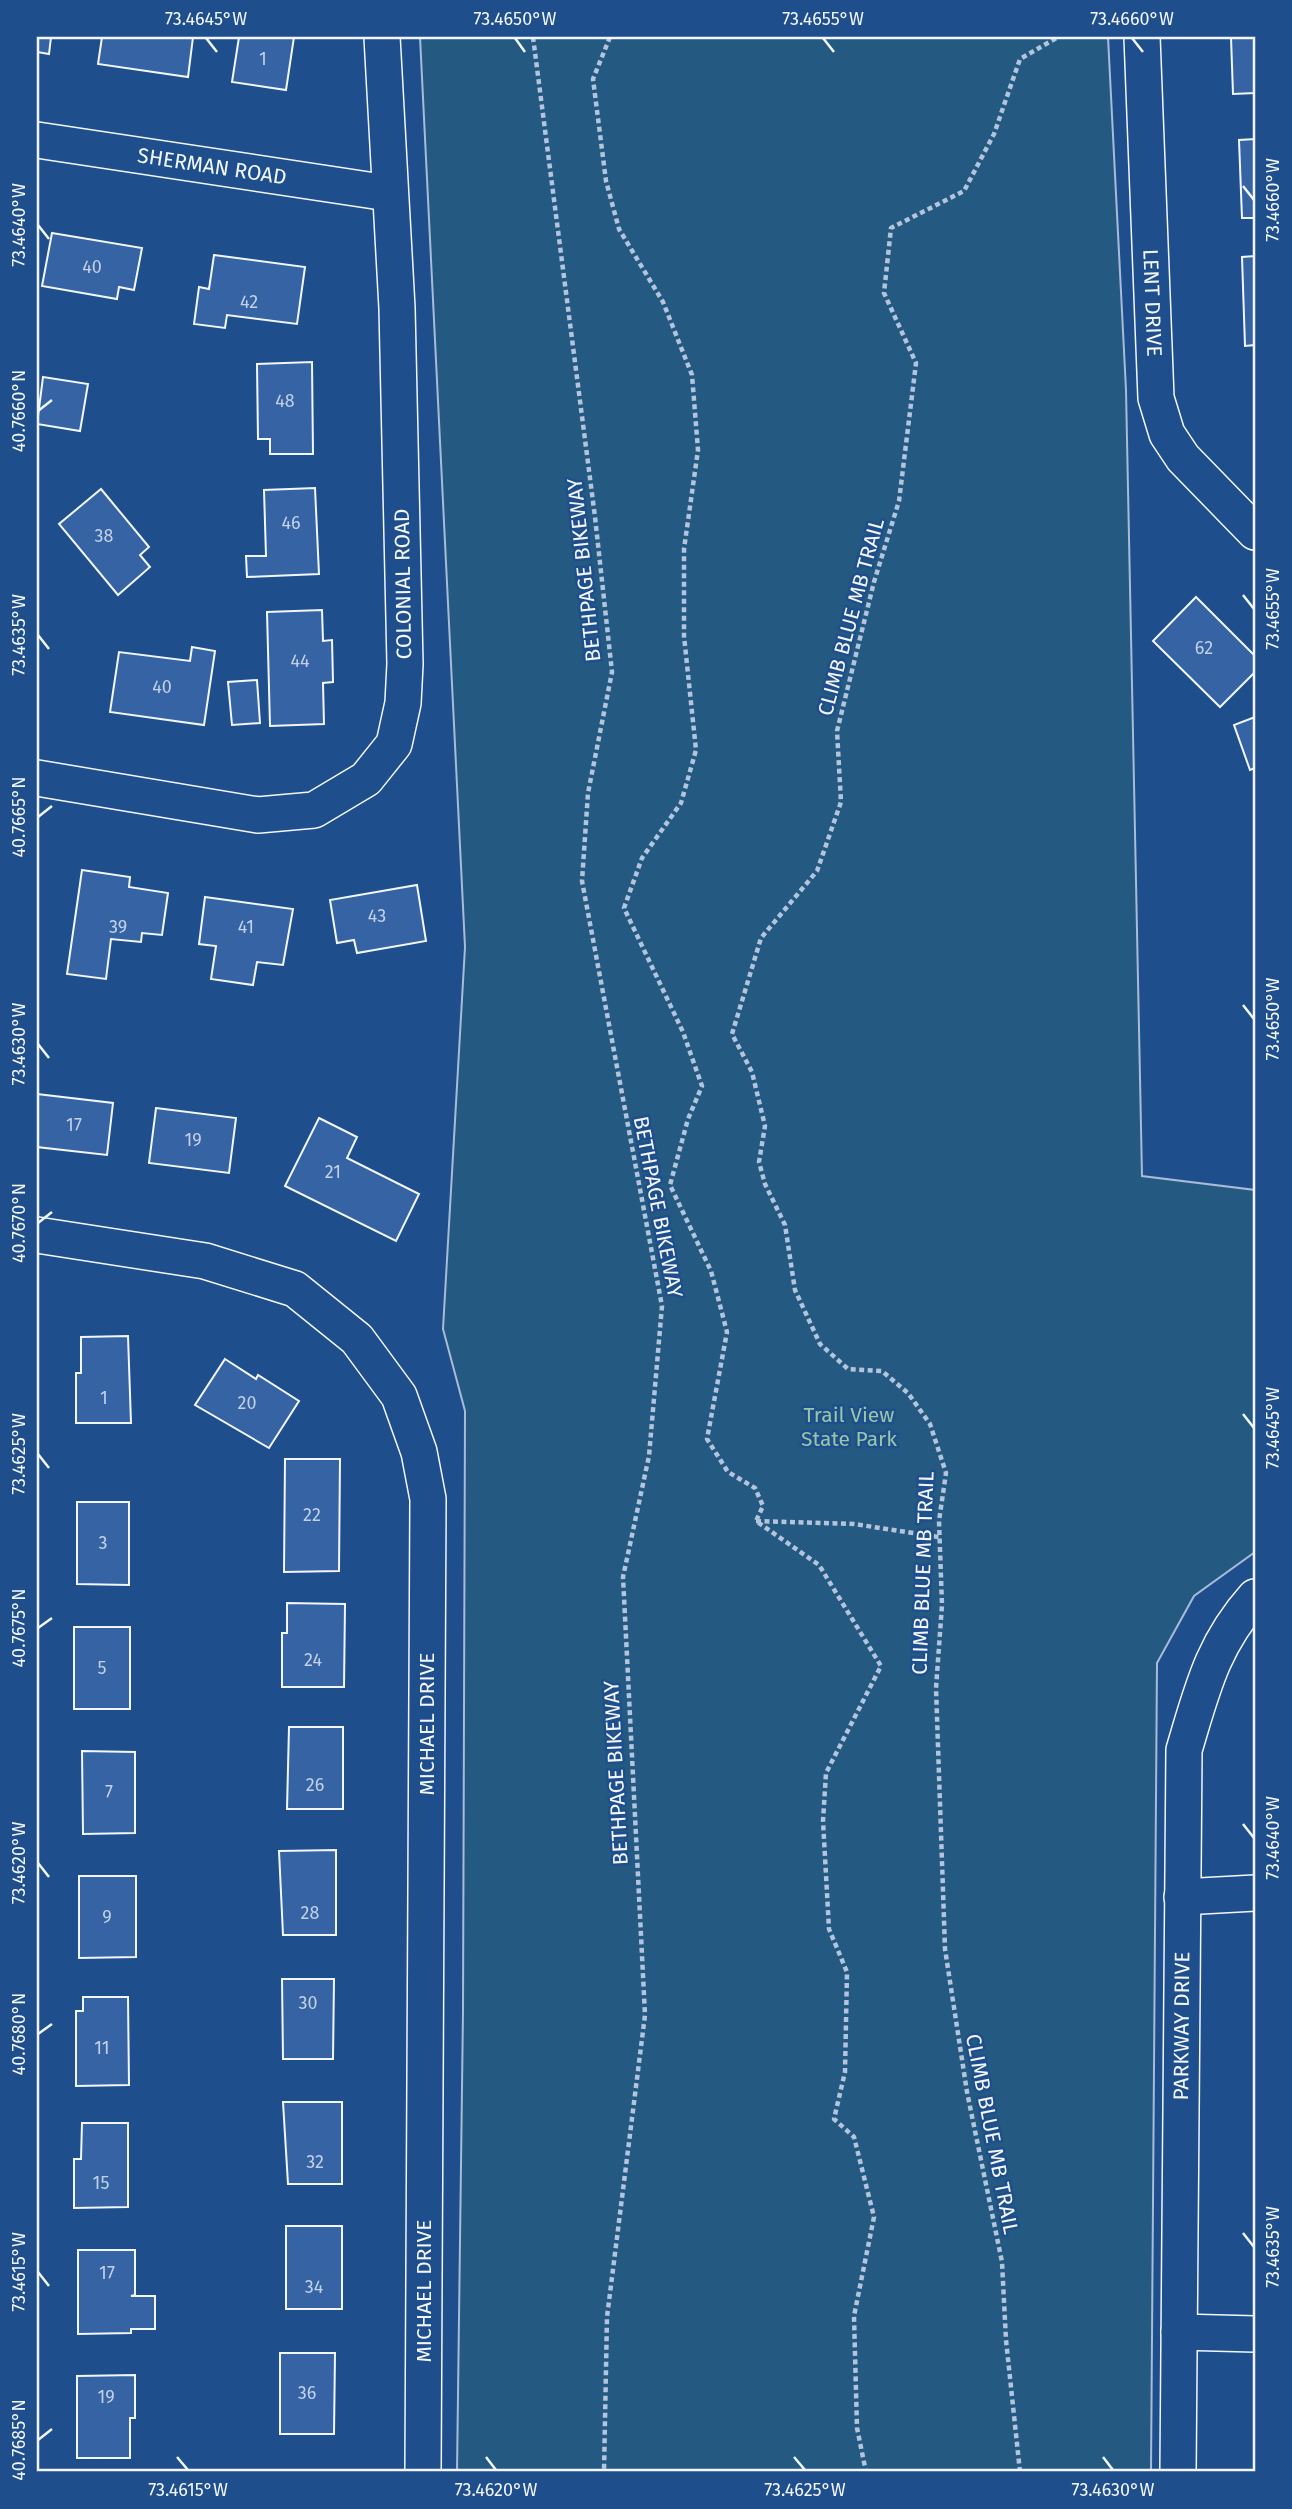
<svg xmlns="http://www.w3.org/2000/svg" width="1292" height="2509" viewBox="0 0 1292 2509" font-family="'Fira Sans',sans-serif">
<style>
.green{fill:#245a82;stroke:#a8bbd7;stroke-width:2}
.building{fill:#3563a3;stroke:#f2f6ff;stroke-width:2}
.lines{fill:none;stroke-linecap:round;stroke-linejoin:round}
.street-casing{stroke:#f2f6ff;stroke-width:38}
.path{stroke:#b3c4dc;stroke-width:4.5;stroke-dasharray:5 3.5;stroke-linecap:butt}
.street{stroke:#1f4e8c;stroke-width:35}
.ticks{fill:none;stroke:#f2f6ff;stroke-width:2.5}
.labels{text-anchor:middle;stroke-width:5;stroke-linejoin:round;paint-order:stroke}
.number-label{font-size:18px;fill:#c3d1e8}
.street-label{font-size:21px;fill:#f2f6ff;stroke:#1f4e8c}
.park-label{font-size:21px;fill:#97c8a6;stroke:#1f4e8c}
.neatline{fill:none;stroke:#f2f6ff;stroke-width:2.5}
.ticks-label{font-size:18px;text-anchor:middle;fill:#f2f6ff}
</style>
<rect width="100%" height="100%" fill="#1f4e8c"/>
<polygon class="green" points="420,37 1108,37 1126,390 1142,1176 1255,1190 1255,1552 1194,1596 1157,1663 1151,2472 457,2472 463,2011 465,1411 443,1329 465,947"/>
<g class="building">
<polygon points="37,37 51,37 49,54 37,52"/>
<polygon points="102,37 193,37 188,77 98,64"/>
<polygon points="239,37 294,37 286,90 232,82"/>
<polygon points="1231,37 1255,37 1255,93 1233,94"/>
<polygon points="1255,139 1255,218 1242,218 1239,140"/>
<polygon points="52,233 142,248 134,290 119,287 117,299 42,286"/>
<polygon points="214,255 305,267 297,324 227,315 225,328 194,324 199,287 209,289"/>
<polygon points="1255,256 1255,345 1245,346 1242,257"/>
<polygon points="312,362 313,454 270,454 270,439 258,439 257,364"/>
<polygon points="43,377 88,384 80,431 37,424"/>
<polygon points="315,488 319,574 247,577 246,556 266,556 264,490"/>
<polygon points="101,489 149,547 140,555 150,567 118,595 59,524"/>
<polygon points="1196,597 1255,656 1255,672 1220,707 1153,641"/>
<polygon points="322,610 323,641 332,640 333,682 323,683 324,724 270,726 267,612"/>
<polygon points="192,647 215,651 204,725 110,712 119,652 190,661"/>
<polygon points="257,680 260,723 232,725 228,682"/>
<polygon points="1255,717 1255,768 1250,770 1234,725"/>
<polygon points="82,870 130,877 129,887 168,893 162,935 142,933 141,942 111,939 106,979 67,974"/>
<polygon points="417,885 426,941 357,953 354,940 337,943 330,900"/>
<polygon points="205,897 293,909 283,965 257,962 253,985 211,979 216,946 199,944"/>
<polygon points="37,1094 113,1103 107,1155 37,1147"/>
<polygon points="156,1108 236,1118 229,1173 149,1163"/>
<polygon points="319,1118 357,1137 347,1158 419,1194 396,1241 285,1186"/>
<polygon points="128,1336 131,1423 76,1423 76,1373 81,1373 81,1337"/>
<polygon points="225,1359 256,1379 258,1375 299,1401 269,1448 195,1405"/>
<polygon points="285,1459 340,1459 339,1571 284,1572"/>
<polygon points="77,1502 129,1502 129,1585 77,1584"/>
<polygon points="287,1603 345,1604 344,1687 282,1687 282,1633 287,1633"/>
<rect x="74" y="1627" width="56" height="82"/>
<polygon points="289,1727 343,1727 343,1809 287,1809"/>
<polygon points="82,1751 135,1752 135,1833 83,1834"/>
<polygon points="336,1850 336,1935 283,1935 279,1851"/>
<polygon points="79,1876 136,1876 136,1957 79,1958"/>
<polygon points="282,1979 334,1979 333,2059 283,2059"/>
<polygon points="83,1997 128,1997 129,2085 76,2086 76,2011 83,2011"/>
<polygon points="283,2102 342,2102 342,2184 288,2184"/>
<polygon points="82,2123 128,2123 128,2207 74,2208 74,2159 81,2159"/>
<rect x="286" y="2226" width="56" height="83"/>
<polygon points="78,2250 135,2250 135,2295 131,2296 155,2296 155,2329 131,2329 131,2333 78,2334"/>
<polygon points="280,2353 335,2353 334,2434 280,2434"/>
<polygon points="135,2375 135,2418 130,2418 130,2458 77,2458 77,2376"/>
</g>
<g class="lines">
<g class="street-casing">
<g id="street">
<path id="s1" d="M 1142,37 L 1156,398 L 1167,434 L 1183,458 L 1255,532"/>
<path id="s2" d="M 37,140 L 388,193"/>
<polyline points="37,778 258,815 314,810 366,779 394,744 403,703 405,664 397,308 382,37"/>
<polyline points="37,1235 205,1261 295,1289 357,1339 399,1396 419,1452 428,1499 423,2472"/>
<polyline points="1182,1897 1255,1893"/>
<polyline points="1179,2332 1255,2334"/>
<path id="s3" d="M 1178,2472 L 1184,1750 C 1202,1690 1212,1645 1255,1597"/>
</g>
</g>
<g class="path">
<polyline points="533,37 595,517 612,672 588,793 582,881 662,1306 649,1456 623,1577 645,2015 607,2317 604,2472"/>
<polyline points="610,37 593,79 606,181 619,229 663,302 692,375 698,450 684,549 684,636 696,750 681,803 642,858 624,908 683,1032 702,1086 688,1119 670,1185 711,1271 727,1332 707,1439 728,1472 755,1488 763,1506 756,1521 819,1565 881,1666 826,1773 823,1821 829,1929 847,1972 845,2072 834,2119 854,2137 874,2217 854,2316 857,2428 866,2472"/>
<polyline points="756,1521 854,1524 939,1537"/>
<polyline points="1020,2472 1006,2340 1002,2262 967,2092 945,1949 936,1688 942,1605 939,1521 946,1473 930,1424 908,1393 882,1371 848,1369 820,1344 795,1290 785,1225 765,1184 759,1162 765,1126 752,1072 732,1034 761,938 817,871 841,802 837,731 874,582 899,501 916,363 884,293 891,228 964,191 994,134 1020,59 1058,37"/>
</g>
<use href="#street" class="street"/>
</g>
<path class="ticks" d="M 206,38 L 217,52M 515,38 L 525,52M 823,38 L 834,52M 1132,38 L 1143,52M 1243,186 L 1254,200M 38,225 L 49,239M 38,411 L 52,400M 1243,595 L 1254,609M 38,635 L 49,649M 38,817 L 52,806M 1243,1005 L 1254,1019M 38,1044 L 49,1058M 38,1223 L 52,1212M 1243,1414 L 1254,1428M 38,1454 L 49,1468M 38,1628 L 52,1618M 1243,1824 L 1254,1838M 38,1863 L 49,1877M 38,2034 L 52,2024M 1243,2233 L 1254,2247M 38,2272 L 49,2286M 38,2440 L 52,2429M 177,2457 L 188,2470M 486,2457 L 496,2470M 794,2457 L 805,2470M 1103,2457 L 1113,2470"/>
<g class="labels">
<g class="number-label">
<text x="263" y="65">1</text>
<text x="92" y="273">40</text>
<text x="249" y="308">42</text>
<text x="285" y="407">48</text>
<text x="291" y="529">46</text>
<text x="104" y="542">38</text>
<text x="1204" y="654">62</text>
<text x="300" y="667">44</text>
<text x="162" y="693">40</text>
<text x="377" y="922">43</text>
<text x="118" y="933">39</text>
<text x="246" y="933">41</text>
<text x="74" y="1131">17</text>
<text x="193" y="1146">19</text>
<text x="333" y="1178">21</text>
<text x="104" y="1404">1</text>
<text x="247" y="1409">20</text>
<text x="312" y="1521">22</text>
<text x="103" y="1549">3</text>
<text x="313" y="1666">24</text>
<text x="102" y="1674">5</text>
<text x="315" y="1791">26</text>
<text x="109" y="1798">7</text>
<text x="310" y="1919">28</text>
<text x="107" y="1923">9</text>
<text x="308" y="2009">30</text>
<text x="102" y="2054">11</text>
<text x="315" y="2168">32</text>
<text x="101" y="2189">15</text>
<text x="107" y="2279">17</text>
<text x="314" y="2293">34</text>
<text x="307" y="2399">36</text>
<text x="106" y="2403">19</text>
</g>
<g class="street-label">
<text dy="7" stroke="none"><textPath href="#s2" startOffset="177">SHERMAN ROAD</textPath></text>
<text dy="7" stroke="none"><textPath href="#s1" startOffset="266">LENT DRIVE</textPath></text>
<text transform="translate(584 570) rotate(-96)" y="7">BETHPAGE BIKEWAY</text>
<text transform="translate(403 584) rotate(-91)" y="7">COLONIAL ROAD</text>
<text transform="translate(851 617) rotate(-75)" y="7">CLIMB BLUE MB TRAIL</text>
<text transform="translate(658 1207) rotate(79)" y="7">BETHPAGE BIKEWAY</text>
<text transform="translate(923 1573) rotate(-88)" y="7">CLIMB BLUE MB TRAIL</text>
<text transform="translate(427 1724) rotate(-90)" y="7">MICHAEL DRIVE</text>
<text transform="translate(616 1773) rotate(-93)" y="7">BETHPAGE BIKEWAY</text>
<text dy="7" stroke="none"><textPath href="#s3" startOffset="446">PARKWAY DRIVE</textPath></text>
<text transform="translate(992 2134) rotate(79)" y="7">CLIMB BLUE MB TRAIL</text>
<text transform="translate(424 2291) rotate(-90)" y="7">MICHAEL DRIVE</text>
</g>
<g class="park-label">
<text x="849" y="1422">Trail View<tspan x="849" dy="24">State Park</tspan></text>
</g>
</g>
<rect width="1292" height="2509" fill="none" stroke="#1f4e8c" stroke-width="77"/>
<rect x="38" y="38" width="1216" height="2432" class="neatline"/>
<g class="ticks-label">
<text x="206" y="25">73.4645°W</text>
<text x="515" y="25">73.4650°W</text>
<text x="823" y="25">73.4655°W</text>
<text x="1132" y="25">73.4660°W</text>
<text transform="translate(1273 200) rotate(-90)" y="6">73.4660°W</text>
<text transform="translate(19 225) rotate(-90)" y="6">73.4640°W</text>
<text transform="translate(19 411) rotate(-90)" y="6">40.7660°N</text>
<text transform="translate(1273 609) rotate(-90)" y="6">73.4655°W</text>
<text transform="translate(19 635) rotate(-90)" y="6">73.4635°W</text>
<text transform="translate(19 817) rotate(-90)" y="6">40.7665°N</text>
<text transform="translate(1273 1019) rotate(-90)" y="6">73.4650°W</text>
<text transform="translate(19 1044) rotate(-90)" y="6">73.4630°W</text>
<text transform="translate(19 1223) rotate(-90)" y="6">40.7670°N</text>
<text transform="translate(1273 1428) rotate(-90)" y="6">73.4645°W</text>
<text transform="translate(19 1454) rotate(-90)" y="6">73.4625°W</text>
<text transform="translate(19 1628) rotate(-90)" y="6">40.7675°N</text>
<text transform="translate(1273 1838) rotate(-90)" y="6">73.4640°W</text>
<text transform="translate(19 1863) rotate(-90)" y="6">73.4620°W</text>
<text transform="translate(19 2034) rotate(-90)" y="6">40.7680°N</text>
<text transform="translate(1273 2247) rotate(-90)" y="6">73.4635°W</text>
<text transform="translate(19 2272) rotate(-90)" y="6">73.4615°W</text>
<text transform="translate(19 2440) rotate(-90)" y="6">40.7685°N</text>
<text x="188" y="2496">73.4615°W</text>
<text x="496" y="2496">73.4620°W</text>
<text x="805" y="2496">73.4625°W</text>
<text x="1113" y="2496">73.4630°W</text>
</g>
</svg>
